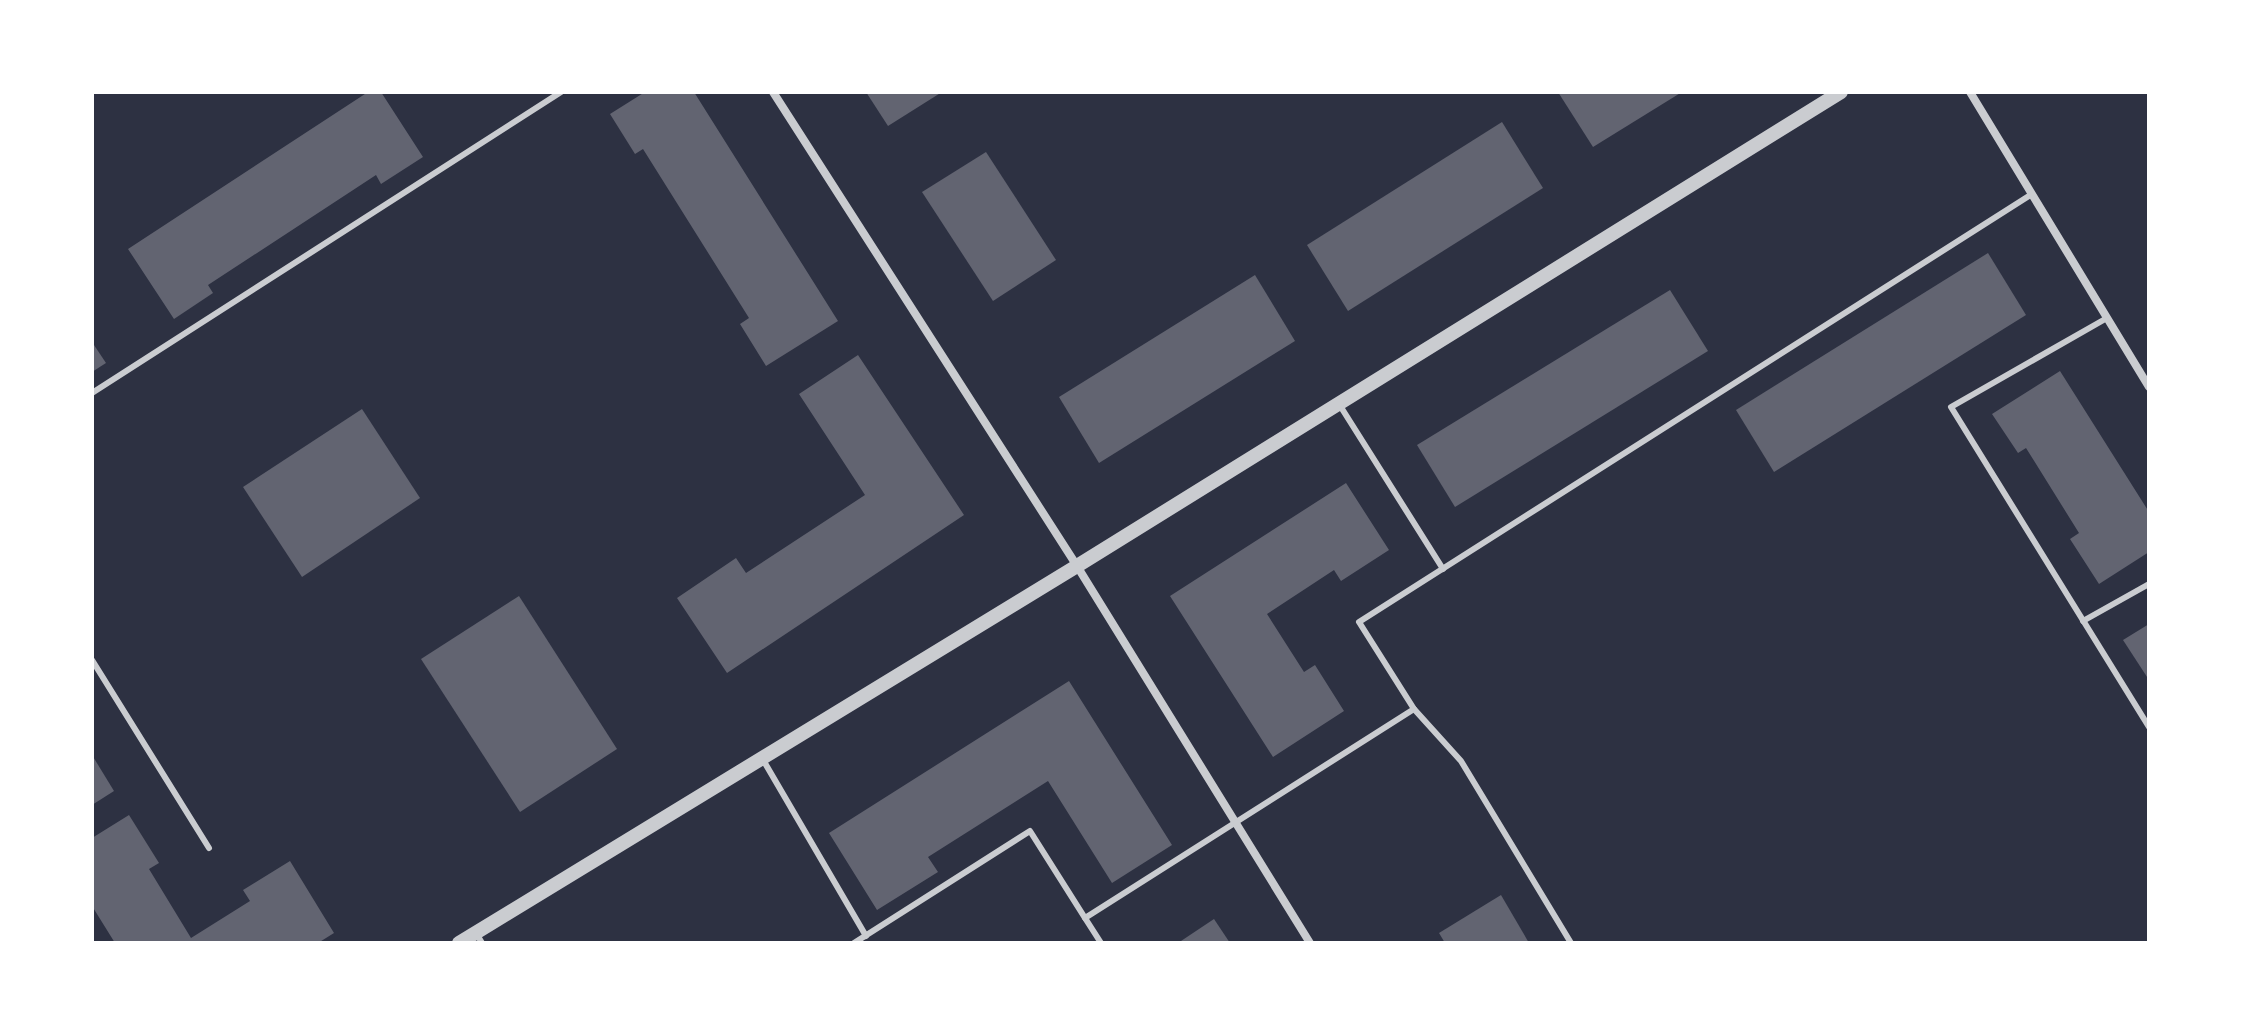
<svg xmlns="http://www.w3.org/2000/svg" width="2241" height="1035" viewBox="0 0 2241 1035" font-family="'Fira Sans',sans-serif">
<style>
.building{fill:#626471}
.lines{fill:none;stroke-linecap:round;stroke-linejoin:round}
.service{stroke:#caccd0;stroke-width:6}
.minor{stroke:#caccd0;stroke-width:8}
.tertiary{stroke:#caccd0;stroke-width:14}
</style>
<rect width="100%" height="100%" fill="#2d3142"/>
<g class="building">
<polygon points="368,92 381,92 423,157 381,184 376,175 208,285 213,293 174,319 128,249"/>
<polygon points="645,92 694,92 838,321 766,366 740,324 749,318 643,149 635,154 610,114"/>
<polygon points="866,92 942,92 888,126"/>
<polygon points="1558,92 1682,92 1593,147"/>
<polygon points="1502,122 1543,188 1348,311 1307,245"/>
<polygon points="986,152 1056,260 993,301 922,192"/>
<polygon points="1988,253 2026,315 1774,472 1736,410"/>
<polygon points="1255,275 1295,341 1099,463 1059,397"/>
<polygon points="1670,290 1708,351 1455,507 1417,445"/>
<polygon points="92,342 106,363 92,372"/>
<polygon points="858,355 964,515 727,673 677,598 736,558 746,573 865,495 799,394"/>
<polygon points="2060,371 2149,512 2149,552 2099,584 2070,539 2079,533 2026,448 2018,453 1992,414"/>
<polygon points="362,409 420,498 302,577 243,487"/>
<polygon points="1346,483 1389,550 1341,581 1334,570 1267,614 1304,672 1315,665 1344,711 1273,757 1170,596"/>
<polygon points="519,596 617,749 520,812 421,659"/>
<polygon points="2149,624 2149,680 2123,640"/>
<polygon points="1069,681 1172,845 1112,883 1048,781 928,857 938,872 877,910 829,833"/>
<polygon points="92,755 114,791 92,805"/>
<polygon points="129,815 159,863 149,869 191,938 250,901 243,890 290,861 334,933 318,943 115,943 92,906 92,838"/>
<polygon points="1501,895 1529,943 1445,943 1439,933"/>
<polygon points="1214,919 1230,943 1178,943"/>
</g>
<g class="lines">
<g class="service">
<polyline points="2107,318 1951,407 2149,727"/>
<polyline points="92,393 561,92"/>
<polyline points="1339,404 1443,569"/>
<polyline points="2083,621 2149,584"/>
<polyline points="92,660 209,848"/>
<polyline points="1414,709 1461,761 1571,943"/>
<polyline points="762,758 866,936"/>
<polyline points="1085,918 1101,943"/>
<polyline points="476,933 482,943"/>
<polyline points="854,943 1030,831 1085,918 1414,709 1359,622 2032,194"/>
</g>
<g class="minor">
<polyline points="773,92 1077,566 1310,943"/>
<polyline points="1970,92 2149,387"/>
</g>
<polyline class="tertiary" points="459,943 1077,566 1841,92"/>
</g>
<rect width="2241" height="1035" fill="none" stroke="#ffffff" stroke-width="188"/>
</svg>
